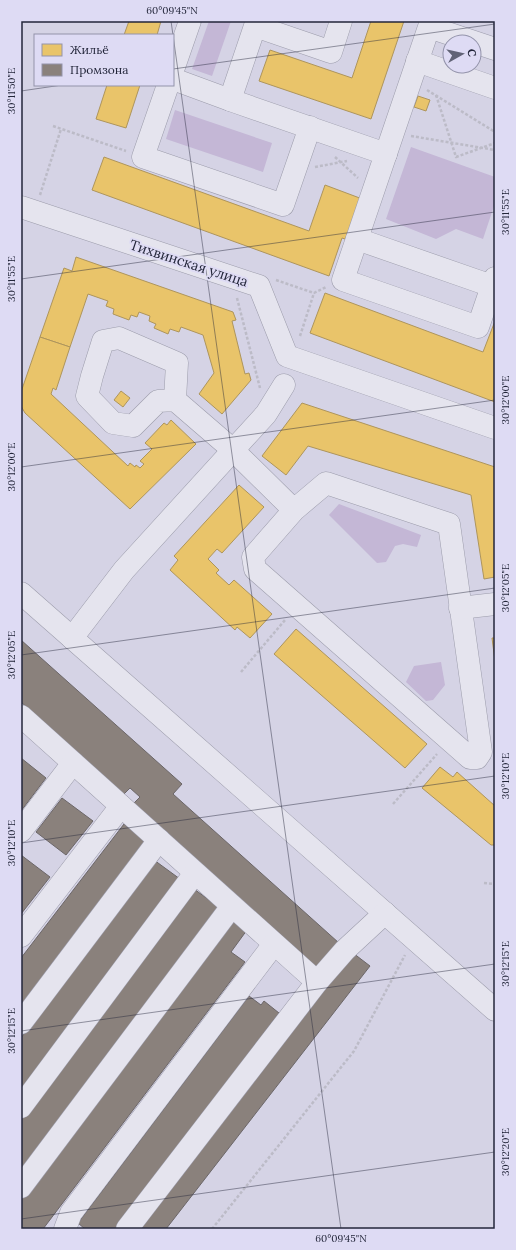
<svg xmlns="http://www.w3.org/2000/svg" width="516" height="1250" viewBox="0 0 516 1250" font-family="Lora,serif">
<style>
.green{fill:#c4b7d6}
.homes{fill:#e9c46a;stroke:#ae955c}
.industry{fill:#8a817c;stroke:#6b6668}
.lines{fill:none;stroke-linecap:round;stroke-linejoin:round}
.minor-casing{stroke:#9c9cab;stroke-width:23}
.path{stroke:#bcbbc7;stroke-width:2.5;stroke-dasharray:3 2;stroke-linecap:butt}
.minor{stroke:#e5e4ee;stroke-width:22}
.ticks{fill:none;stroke:#23263a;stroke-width:1;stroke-opacity:0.45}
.labels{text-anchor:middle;stroke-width:4;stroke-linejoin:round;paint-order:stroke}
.street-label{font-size:14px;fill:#23263a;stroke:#dedbf4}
.neatline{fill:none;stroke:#23263a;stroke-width:1.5}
.ticks-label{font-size:10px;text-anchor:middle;fill:#23263a}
</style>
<rect width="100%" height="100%" fill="#d5d3e5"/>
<g class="green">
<polygon points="209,21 231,21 212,76 192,69"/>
<polygon points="175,110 272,143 263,172 166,139"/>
<polygon points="411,147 495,177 495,203 483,239 456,229 436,239 386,219"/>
<polygon points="339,504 421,535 417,547 403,544 395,546 386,562 377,563 329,515"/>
<polygon points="441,662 445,685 433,700 426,701 406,682 414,666"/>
</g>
<g class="homes">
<polygon points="129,21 161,21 157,35 124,35"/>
<polygon points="371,21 404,21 371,119 259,81 270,50 352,78"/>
<polygon points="107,85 140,85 126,128 96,119"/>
<polygon points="418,96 430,100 426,111 414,107"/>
<polygon points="104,157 309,231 325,185 365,200 351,241 342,238 329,276 92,190"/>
<polygon points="76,257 233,312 236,320 232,321 245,374 249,373 251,380 222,414 199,394 214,373 203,335 181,327 179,332 170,329 168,334 154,328 156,324 149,321 150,316 139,312 137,317 131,315 129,320 113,314 114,309 106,306 108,301 88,294 70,347 40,337 64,268 72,271"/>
<polygon points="325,293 483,352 495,321 495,402 310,333"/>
<polygon points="40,337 70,347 56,390 53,388 51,394 128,466 130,463 135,467 136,465 140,468 144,464 140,461 152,449 145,443 164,423 167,425 171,420 196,444 130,509 25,413 21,406 21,392"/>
<polygon points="121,391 130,398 123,407 114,400"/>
<polygon points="302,403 495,467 495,577 484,579 471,495 308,446 286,475 262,456"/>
<polygon points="239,485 264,507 222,553 217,549 208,559 219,570 216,573 229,585 234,580 272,614 250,638 237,627 235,630 170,570 178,560 174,556"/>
<polygon points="296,629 427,744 405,768 274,654"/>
<polygon points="492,638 495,638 495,661"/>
<polygon points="440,767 453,777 457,772 495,806 495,845 491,845 422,788"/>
</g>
<g class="industry">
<polygon points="21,640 182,784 173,794 339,943 317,968 134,803 140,797 130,788 124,794 21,702"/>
<polygon points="21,758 46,778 21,811"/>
<polygon points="62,798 93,821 66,855 36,832"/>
<polygon points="124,824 148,843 21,1008 21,958"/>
<polygon points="21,855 50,877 21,914"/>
<polygon points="154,860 180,879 21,1093 21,1038"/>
<polygon points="194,889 220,908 21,1174 21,1120"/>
<polygon points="232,919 247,930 231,952 245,962 43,1229 21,1229 21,1198"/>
<polygon points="353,953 370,966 166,1229 139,1229"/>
<polygon points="249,996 261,1005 264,1001 279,1013 116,1229 85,1229 78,1223"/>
</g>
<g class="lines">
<g class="minor-casing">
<g id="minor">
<polyline points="341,21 331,52 255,26 230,100 386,154"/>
<polyline points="495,49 429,27 343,280 478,327 492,286 495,287"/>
<polyline points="417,61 495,88"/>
<polyline points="173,70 190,21"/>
<polyline points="173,79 230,100"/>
<polyline points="168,85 143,157 283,205 310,127"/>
<polyline points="21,207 259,286 287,356 495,428"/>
<polyline points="357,239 492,286 495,278"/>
<polyline points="175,400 177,363 119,338 103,341 92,376 87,396 113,423 133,426 158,401 175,400 233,450 294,510 253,557 255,569 470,758 477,758 481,752 449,524 326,483 294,510"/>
<polyline points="21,593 495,1010"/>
<polyline points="460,608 495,604"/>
<polyline points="72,638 124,570 266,414 284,385"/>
<polyline points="21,716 317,982"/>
<polyline points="21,831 73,763"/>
<polyline points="21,936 121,806"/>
<polyline points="21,1023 159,840"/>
<polyline points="21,1107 195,873"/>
<polyline points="21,1187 232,906"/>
<polyline points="65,1229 71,1213 274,944"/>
<polyline points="127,1229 317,982 345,950 385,913"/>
</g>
</g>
<g class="path">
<polyline points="427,90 495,132"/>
<polyline points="436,95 456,157 495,143"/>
<polyline points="53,126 126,151"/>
<polyline points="411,136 495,150"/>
<polyline points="335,157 358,178"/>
<polyline points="315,167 347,161"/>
<polyline points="40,195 61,129"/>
<polyline points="276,280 314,293 326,287"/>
<polyline points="237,298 260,388"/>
<polyline points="300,336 314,293"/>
<polyline points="241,672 285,620"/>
<polyline points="393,804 437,754"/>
<polyline points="484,883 495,884"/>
<polyline points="212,1229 354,1051 405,955"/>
</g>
<use href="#minor" class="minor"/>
</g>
<path class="ticks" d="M 171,21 L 341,1229M 173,69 L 495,24M 21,91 L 62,85M 21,279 L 495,212M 21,467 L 495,400M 21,655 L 495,588M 21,843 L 495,776M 21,1031 L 495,964M 21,1219 L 495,1152"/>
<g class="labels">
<g class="street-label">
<text transform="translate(189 263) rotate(18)" y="5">Тихвинская улица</text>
</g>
</g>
<rect width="516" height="1250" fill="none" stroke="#dedbf4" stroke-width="44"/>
<rect x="34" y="34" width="140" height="52" fill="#dedbf4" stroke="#9393aa"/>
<rect x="42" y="44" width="20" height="12" fill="#e9c46a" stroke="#9393aa"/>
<text x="70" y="54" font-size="12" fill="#23263a">Жильё</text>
<rect x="42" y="64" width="20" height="12" fill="#8a817c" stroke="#9393aa"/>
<text x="70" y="74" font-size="12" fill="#23263a">Промзона</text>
<g transform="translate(462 54) rotate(82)"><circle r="19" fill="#dedbf4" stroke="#9393aa"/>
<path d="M0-3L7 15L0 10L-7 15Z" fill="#616376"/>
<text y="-6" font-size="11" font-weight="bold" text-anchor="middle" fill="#23263a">С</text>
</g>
<rect x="22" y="22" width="472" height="1206" class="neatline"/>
<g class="ticks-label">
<text x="172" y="14">60°09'45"N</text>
<text transform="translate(11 91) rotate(-90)" y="4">30°11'50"E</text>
<text transform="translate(505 212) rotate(-90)" y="4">30°11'55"E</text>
<text transform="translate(11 279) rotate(-90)" y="4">30°11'55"E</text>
<text transform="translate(505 400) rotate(-90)" y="4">30°12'00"E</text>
<text transform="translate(11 467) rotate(-90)" y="4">30°12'00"E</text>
<text transform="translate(505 588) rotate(-90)" y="4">30°12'05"E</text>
<text transform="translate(11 655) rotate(-90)" y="4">30°12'05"E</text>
<text transform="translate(505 776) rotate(-90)" y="4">30°12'10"E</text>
<text transform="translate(11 843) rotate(-90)" y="4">30°12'10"E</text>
<text transform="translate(505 964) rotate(-90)" y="4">30°12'15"E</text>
<text transform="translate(11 1031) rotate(-90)" y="4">30°12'15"E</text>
<text transform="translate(505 1152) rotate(-90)" y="4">30°12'20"E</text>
<text x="341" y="1242">60°09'45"N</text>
</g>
</svg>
